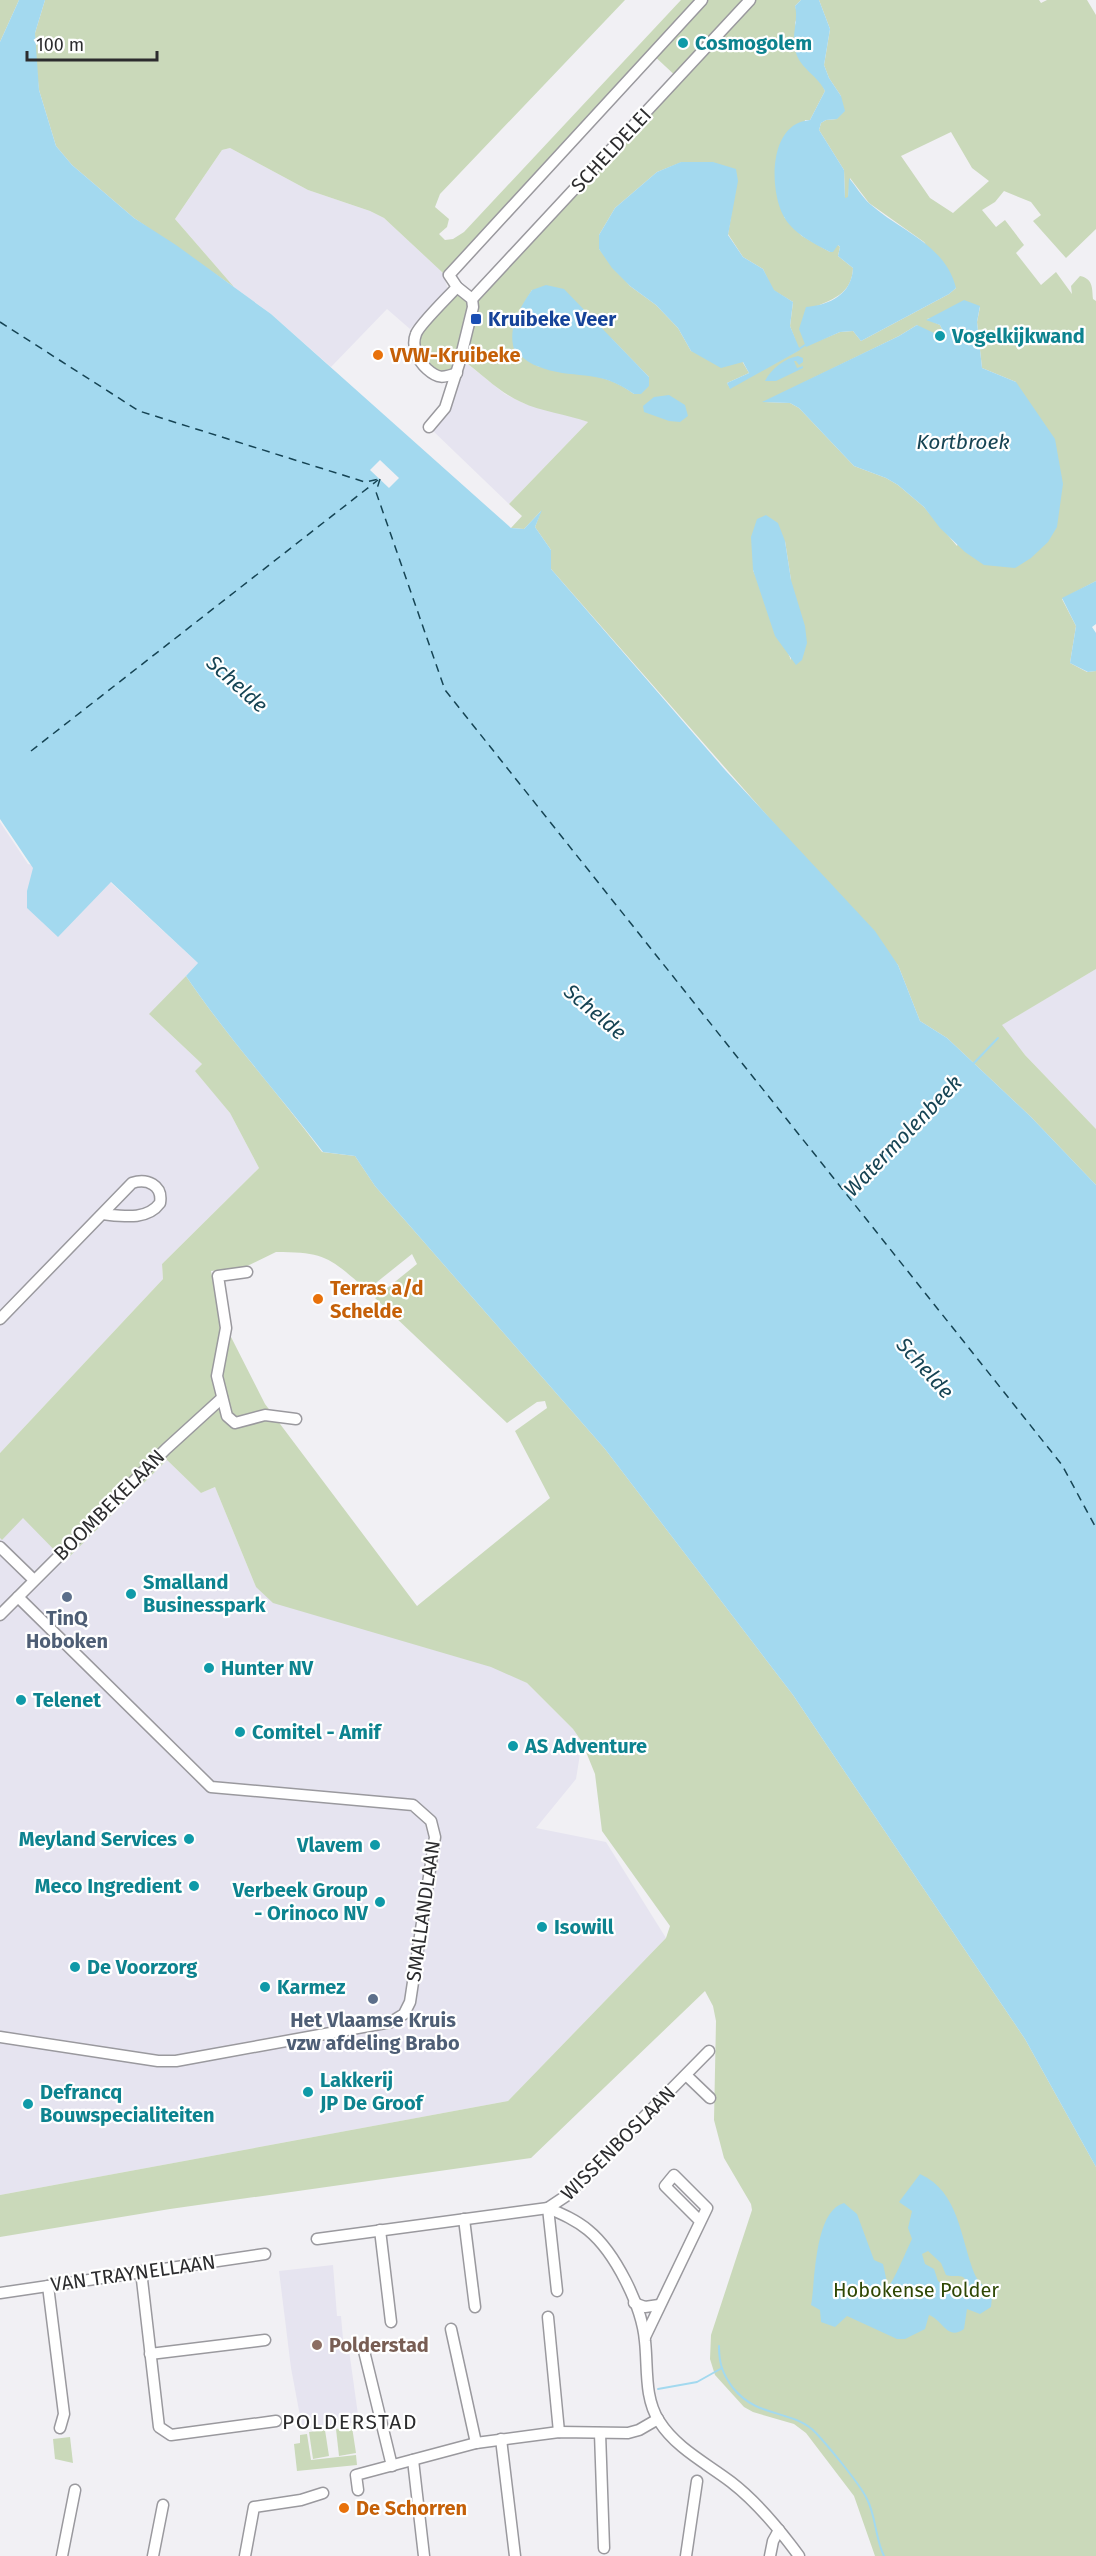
<svg xmlns="http://www.w3.org/2000/svg" width="1096" height="2556" viewBox="0 0 1096 2556" font-family="'Fira Sans',sans-serif">
<style>
.built{fill:#e6e4f0}
.green{fill:#cad9ba;fill-rule:evenodd}
.water{fill:#a3d9ef;fill-rule:evenodd}
.pier{fill:#f1f0f4}
.lines{fill:none;stroke-linecap:round;stroke-linejoin:round}
.stream{stroke:#a3d9ef;stroke-width:2}
.ferry{stroke:#164454;stroke-width:1.5;stroke-dasharray:8 6;stroke-linecap:butt}
.street-casing{stroke:#9a999e;stroke-width:13}
.street{stroke:#fff;stroke-width:10}
.culture-dot{fill:#0f9aa8;stroke:#fff;stroke-width:2}
.transit-dot{fill:#1a4fb4;stroke:#fff;stroke-width:2}
.food-dot{fill:#e8710a;stroke:#fff;stroke-width:2}
.service-dot{fill:#5c6f8a;stroke:#fff;stroke-width:2}
.education-dot{fill:#8d6e63;stroke:#fff;stroke-width:2}
.labels{text-anchor:middle;stroke-width:4.5;stroke-linejoin:round;paint-order:stroke}
.culture-label{font-size:20px;font-weight:bold;fill:#0d838f;stroke:#fff;text-anchor:start}
.street-label{font-size:20px;fill:#2c2c2e;stroke:#fff}
.transit-label{font-size:20px;font-weight:bold;fill:#164399;stroke:#fff;text-anchor:start}
.food-label{font-size:20px;font-weight:bold;fill:#c56008;stroke:#fff;text-anchor:start}
.service-label{font-size:20px;font-weight:bold;fill:#4e5e75;stroke:#fff}
.park-label{font-size:20px;fill:#2e4704;stroke:#fff}
.education-label{font-size:20px;font-weight:bold;fill:#785e54;stroke:#fff;text-anchor:start}
.water-label{font-size:21px;font-style:italic;fill:#164454;stroke:#fff}
.neighbourhood-label{font-size:21px;letter-spacing:1.5px;fill:#2c2c2e;stroke:#fff}
</style>
<rect width="100%" height="100%" fill="#f1f0f4"/>
<g class="built">
<polygon points="230,148 308,190 370,211 384,218 443,273 448,290 410,329 387,309 331,367 271,314 234,287 175,219 222,150"/>
<polygon points="464,361 505,394 523,403 564,413 588,422 509,504 431,429 455,395"/>
<polygon points="0,822 28,864 110,882 198,963 150,1015 202,1064 196,1071 230,1113 259,1168 162,1264 163,1279 0,1453"/>
<polygon points="1096,969 1096,1129 1025,1055 1001,1025"/>
<polygon points="167,1460 201,1493 215,1487 256,1587 498,1669 527,1683 573,1729 582,1742 576,1779 536,1828 606,1842 666,1938 508,2101 0,2195 0,1538 2,1539 23,1517 65,1560"/>
<polygon points="333,2265 337,2316 341,2316 343,2339 349,2350 359,2422 298,2429 296,2417 300,2416 291,2368 279,2271"/>
</g>
<g class="green">
<polygon points="0,0 19,0 0,42"/>
<path d="M 45,0 L 625,0 L 440,194 L 435,207 L 449,219 L 447,227 L 439,234 L 445,240 L 453,239 L 464,232 L 681,0 L 801,0 L 795,6 L 798,15 L 795,23 L 808,70 L 820,80 L 825,91 L 810,120 L 805,120 L 784,217 L 802,236 L 830,252 L 837,244 L 840,247 L 838,256 L 853,268 C 852,291 837,298 817,306 L 806,346 L 840,332 L 853,331 L 861,341 L 949,294 L 956,288 L 924,242 L 869,203 L 850,178 L 848,198 L 845,198 L 844,170 L 819,130 L 821,123 L 826,120 L 837,119 L 841,96 L 829,78 L 824,65 L 830,29 L 819,0 L 1039,0 L 1041,3 L 1047,0 L 1087,0 L 1096,15 L 1096,229 L 1066,258 L 1033,221 L 1041,215 L 1031,202 L 1004,191 L 995,202 L 982,210 L 996,227 L 1005,220 L 1024,245 L 1016,253 L 1041,285 L 1056,272 L 1072,294 L 1071,286 L 1080,276 C 1093,279 1092,287 1093,299 L 1096,301 L 1096,581 L 1062,599 L 1076,626 L 1070,663 L 1087,672 L 1096,671 L 1096,969 L 1002,1025 L 1025,1055 L 1096,1129 L 1096,1185 L 1031,1117 L 979,1068 L 947,1038 L 920,1021 L 898,965 L 551,569 L 551,550 L 535,527 L 541,511 L 524,529 L 511,528 L 522,516 L 509,504 L 588,422 C 566,414 542,412 521,402 C 500,393 483,375 464,361 L 479,298 L 680,80 L 650,52 L 451,267 L 443,273 L 384,218 L 370,211 L 308,190 L 230,148 L 222,150 L 175,219 L 234,287 L 134,218 L 72,165 L 56,146 L 39,90 L 36,63 L 35,33 ZM 951,132 L 972,168 L 989,181 L 953,213 L 930,198 L 901,156 ZM 682,162 L 713,162 L 732,210 L 728,234 L 743,257 L 763,269 L 773,290 L 793,302 L 790,326 L 799,350 L 730,388 L 727,383 L 749,373 L 742,361 L 691,351 L 678,328 L 656,305 L 630,286 L 599,249 L 599,235 L 615,208 L 657,172 ZM 532,290 L 612,339 L 649,377 L 634,394 C 604,371 573,374 537,366 L 516,317 ZM 980,307 L 977,322 L 982,368 L 1016,382 L 957,546 L 924,507 L 898,485 L 886,478 L 854,466 L 799,408 L 790,403 L 764,402 L 899,336 L 917,325 L 937,342 L 946,337 L 940,325 L 927,319 ZM 785,541 L 791,580 L 791,660 L 753,570 Z"/>
<polygon points="457,293 469,304 451,369 444,374 436,374 421,358 419,337"/>
<path d="M 186,976 C 228,1038 278,1093 322,1152 L 355,1156 L 375,1186 L 605,1449 L 793,1695 L 1025,2039 L 1096,2167 L 1096,2556 L 875,2556 L 854,2496 L 806,2433 L 794,2424 L 753,2412 L 744,2407 L 715,2375 L 710,2359 L 711,2335 L 752,2210 L 751,2204 L 724,2158 L 714,2120 L 716,2021 L 713,2006 L 705,1991 L 531,2158 L 170,2209 L 0,2237 L 0,2195 L 508,2101 L 666,1938 L 670,1926 L 602,1831 L 595,1774 L 582,1742 L 573,1729 L 527,1683 L 491,1667 L 273,1603 L 256,1587 L 215,1487 L 201,1493 L 167,1460 L 65,1561 L 23,1518 L 2,1540 L 0,1538 L 0,1453 L 163,1279 L 162,1264 L 259,1168 L 230,1113 L 195,1071 L 202,1064 L 149,1014 ZM 276,1252 C 326,1252 330,1258 367,1290 L 412,1254 L 417,1264 L 375,1298 L 507,1423 L 537,1402 L 545,1401 L 547,1408 L 515,1431 L 550,1498 L 417,1606 L 265,1404 L 231,1337 L 222,1328 L 211,1271 L 243,1268 Z"/>
<polygon points="352,2427 356,2453 339,2456 336,2429"/>
<polygon points="325,2430 329,2456 313,2459 309,2432"/>
<polygon points="307,2434 311,2460 356,2455 357,2465 297,2471 294,2444 300,2443 300,2435"/>
<polygon points="70,2437 73,2463 55,2459 53,2439"/>
</g>
<g class="water">
<path d="M 19,0 L 45,0 L 35,33 L 39,90 L 56,146 L 72,165 L 134,218 L 176,245 L 271,314 L 511,528 L 524,529 L 542,510 L 535,527 L 551,550 L 551,569 L 726,771 L 875,931 L 898,965 L 920,1021 L 947,1038 L 979,1068 L 1031,1117 L 1096,1185 L 1096,2167 L 1025,2039 L 793,1695 L 605,1449 L 375,1186 L 355,1156 L 323,1152 C 278,1093 228,1038 186,976 L 198,963 L 111,882 L 58,937 L 27,908 L 27,891 L 33,868 L 0,819 L 0,42 Z"/>
<path d="M 801,0 L 819,0 L 830,29 L 824,65 L 829,78 L 841,96 L 845,111 L 837,119 L 826,120 L 821,123 L 819,130 L 844,170 L 845,198 L 848,197 L 849,178 C 856,186 862,197 870,204 C 899,230 946,245 956,288 L 949,294 L 861,341 L 853,331 L 840,332 L 806,347 L 799,329 L 806,307 C 830,305 852,294 853,268 L 838,256 L 840,247 L 838,245 L 833,252 L 830,252 C 813,243 792,233 783,215 C 769,187 769,123 810,120 L 825,91 C 818,76 801,69 796,53 C 790,37 799,21 795,6 Z"/>
<polygon points="681,162 713,162 736,169 738,181 728,235 743,257 763,269 774,290 793,302 790,326 800,350 730,389 727,383 749,373 743,362 721,368 691,351 678,328 656,305 630,286 612,268 599,249 599,235 615,208 657,172"/>
<path d="M 546,285 L 564,289 L 649,377 L 649,386 L 641,394 L 634,394 C 597,367 573,381 537,366 C 528,363 521,356 514,349 C 508,327 519,309 532,290 Z"/>
<polygon points="964,300 980,306 977,322 982,368 1016,382 1055,439 1063,484 1057,527 1048,542 1031,558 1015,568 984,565 965,552 940,528 924,507 898,485 886,478 854,466 799,408 790,403 762,402 899,336 917,325 934,333 938,341 946,337 940,325 926,320"/>
<path d="M 798,356 L 803,358 L 803,362 L 799,365 L 796,361 L 794,361 L 797,368 L 803,366 L 803,368 L 776,381 L 765,381 C 771,369 785,358 798,356 Z"/>
<polygon points="669,395 685,405 688,416 680,422 669,421 644,412 643,406 654,397"/>
<polygon points="766,515 778,523 785,541 791,580 805,626 807,643 802,660 796,665 775,636 753,570 751,537 757,519"/>
<polygon points="1096,581 1096,624 1092,627 1096,633 1096,671 1088,672 1070,663 1076,626 1062,598"/>
<path d="M 920,2174 C 960,2192 960,2239 975,2275 C 979,2283 987,2289 992,2297 L 991,2307 L 980,2314 L 967,2309 L 964,2329 C 947,2341 943,2320 929,2315 L 925,2329 L 905,2339 L 897,2339 L 847,2316 L 835,2327 L 821,2322 L 820,2310 L 811,2305 L 812,2299 C 815,2274 816,2210 844,2203 L 857,2214 L 874,2260 L 883,2264 L 888,2287 C 893,2283 908,2247 912,2239 L 908,2228 L 912,2211 L 899,2202 ZM 928,2251 L 941,2263 L 946,2275 C 954,2278 964,2272 967,2283 L 960,2296 L 938,2281 L 934,2269 L 925,2264 L 922,2254 Z"/>
</g>
<polygon class="pier" points="380,460 399,478 389,488 370,470"/>
<g class="lines">
<g class="stream">
<polyline points="799,349 805,345"/>
<polyline points="973,1064 998,1038"/>
<path d="M 719,2346 C 719,2363 722,2373 733,2388 C 758,2419 793,2409 816,2433 C 828,2446 860,2484 867,2499 C 876,2516 875,2538 884,2556"/>
<polyline points="658,2389 697,2382 722,2368"/>
</g>
<g class="ferry">
<polyline points="0,322 139,411 365,482 379,479"/>
<polyline points="380,479 376,492 445,690 1062,1465 1096,1528"/>
<polyline points="31,751 378,480"/>
</g>
<g class="street-casing">
<g id="street">
<polyline points="472,299 750,0"/>
<path d="M 457,373 C 443,378 438,379 427,369 C 418,361 411,346 416,334 C 419,325 449,296 457,287"/>
<polyline points="429,427 445,408 459,364 473,307 472,299 457,287 449,275 702,0"/>
<polyline points="247,1272 218,1276 226,1328 217,1376 227,1416 235,1423 265,1415 296,1419"/>
<path d="M 0,1319 L 132,1183 C 147,1178 163,1185 160,1203 C 147,1221 122,1216 102,1214"/>
<polyline points="0,1547 34,1580"/>
<polyline points="0,1615 166,1449 222,1398"/>
<polyline points="0,2037 158,2061 176,2061 391,2022 404,2014 410,2002 435,1837 431,1821 413,1805 211,1787 18,1597"/>
<polyline points="686,2075 710,2098"/>
<polyline points="464,2219 475,2307"/>
<polyline points="380,2230 391,2322"/>
<path d="M 317,2239 L 548,2208 C 562,2214 576,2220 588,2230 C 615,2252 642,2306 645,2341 C 648,2368 644,2397 659,2421 C 676,2448 706,2463 731,2482 C 757,2502 780,2530 799,2556"/>
<polyline points="141,2271 159,2427 171,2435 276,2421"/>
<polyline points="48,2286 64,2414 60,2428"/>
<polyline points="557,2291 548,2208 566,2196 709,2051"/>
<polyline points="0,2293 265,2254"/>
<polyline points="634,2303 645,2307 659,2305"/>
<polyline points="548,2317 559,2432"/>
<polyline points="451,2329 476,2443"/>
<polyline points="645,2337 707,2208 674,2175 665,2186 700,2221"/>
<polyline points="364,2351 392,2466"/>
<polyline points="150,2354 265,2340"/>
<polyline points="600,2433 604,2548"/>
<polyline points="501,2439 515,2556"/>
<polyline points="413,2460 424,2556"/>
<polyline points="358,2490 356,2475 476,2443 559,2432 628,2433 639,2430 658,2419"/>
<polyline points="62,2556 75,2490"/>
<polyline points="153,2556 163,2505"/>
<polyline points="245,2556 254,2507 301,2500 323,2493"/>
<polyline points="686,2556 697,2481"/>
<polyline points="770,2556 773,2541 779,2530"/>
</g>
</g>
<use href="#street" class="street"/>
</g>
<g class="culture-dot">
<circle cx="683" cy="43" r="6"/>
<circle cx="940" cy="336" r="6"/>
<circle cx="131" cy="1594" r="6"/>
<circle cx="209" cy="1668" r="6"/>
<circle cx="21" cy="1700" r="6"/>
<circle cx="240" cy="1732" r="6"/>
<circle cx="513" cy="1746" r="6"/>
<circle cx="189" cy="1839" r="6"/>
<circle cx="375" cy="1845" r="6"/>
<circle cx="194" cy="1886" r="6"/>
<circle cx="380" cy="1902" r="6"/>
<circle cx="542" cy="1927" r="6"/>
<circle cx="75" cy="1967" r="6"/>
<circle cx="265" cy="1987" r="6"/>
<circle cx="308" cy="2092" r="6"/>
<circle cx="28" cy="2104" r="6"/>
</g>
<rect class="transit-dot" x="470" y="313" width="12" height="12" rx="3"/>
<g class="food-dot">
<circle cx="378" cy="355" r="6"/>
<circle cx="318" cy="1299" r="6"/>
<circle cx="344" cy="2508" r="6"/>
</g>
<g class="service-dot">
<circle cx="67" cy="1597" r="6"/>
<circle cx="373" cy="1999" r="6"/>
</g>
<circle class="education-dot" cx="317" cy="2345" r="6"/>
<g class="labels">
<g class="culture-label">
<text x="695" y="50">Cosmogolem</text>
<text x="952" y="343">Vogelkijkwand</text>
<text x="143" y="1589">Smalland<tspan x="143" dy="23">Businesspark</tspan></text>
<text x="221" y="1675">Hunter NV</text>
<text x="33" y="1707">Telenet</text>
<text x="252" y="1739">Comitel - Amif</text>
<text x="525" y="1753">AS Adventure</text>
<text x="177" y="1846" text-anchor="end">Meyland Services</text>
<text x="363" y="1852" text-anchor="end">Vlavem</text>
<text x="182" y="1893" text-anchor="end">Meco Ingredient</text>
<text x="368" y="1897" text-anchor="end">Verbeek Group<tspan x="368" dy="23">- Orinoco NV</tspan></text>
<text x="554" y="1934">Isowill</text>
<text x="87" y="1974">De Voorzorg</text>
<text x="277" y="1994">Karmez</text>
<text x="320" y="2087">Lakkerij<tspan x="320" dy="23">JP De Groof</tspan></text>
<text x="40" y="2099">Defrancq<tspan x="40" dy="23">Bouwspecialiteiten</tspan></text>
</g>
<g class="street-label">
<text transform="translate(611 150) rotate(-47)" y="7">SCHELDELEI</text>
<text transform="translate(109 1505) rotate(-45)" y="7">BOOMBEKELAAN</text>
<text transform="translate(423 1911) rotate(-82)" y="7">SMALLANDLAAN</text>
<text transform="translate(618 2143) rotate(-45)" y="7">WISSENBOSLAAN</text>
<text transform="translate(133 2273) rotate(-8)" y="7">VAN TRAYNELLAAN</text>
</g>
<g class="transit-label">
<text x="488" y="326">Kruibeke Veer</text>
</g>
<g class="food-label">
<text x="390" y="362">VVW-Kruibeke</text>
<text x="330" y="1295">Terras a/d<tspan x="330" dy="23">Schelde</tspan></text>
<text x="356" y="2515">De Schorren</text>
</g>
<g class="service-label">
<text x="67" y="1625">TinQ<tspan x="67" dy="23">Hoboken</tspan></text>
<text x="373" y="2027">Het Vlaamse Kruis<tspan x="373" dy="23">vzw afdeling Brabo</tspan></text>
</g>
<g class="park-label">
<text x="916" y="2297">Hobokense Polder</text>
</g>
<g class="education-label">
<text x="329" y="2352">Polderstad</text>
</g>
<g class="water-label">
<text x="963" y="449">Kortbroek</text>
<text transform="translate(237 684) rotate(42)" y="7">Schelde</text>
<text transform="translate(595 1012) rotate(40)" y="7">Schelde</text>
<text transform="translate(903 1136) rotate(-46)" y="7">Watermolenbeek</text>
<text transform="translate(925 1368) rotate(48)" y="7">Schelde</text>
</g>
<g class="neighbourhood-label">
<text x="350" y="2429">POLDERSTAD</text>
</g>
</g>
<path d="M27 51v9h130v-9" fill="none" stroke="#2c2c2e" stroke-width="3"/>
<text x="36" y="51" font-size="18" fill="#2c2c2e" stroke="#ffffff" stroke-width="4.5" paint-order="stroke">100 m</text>
</svg>
